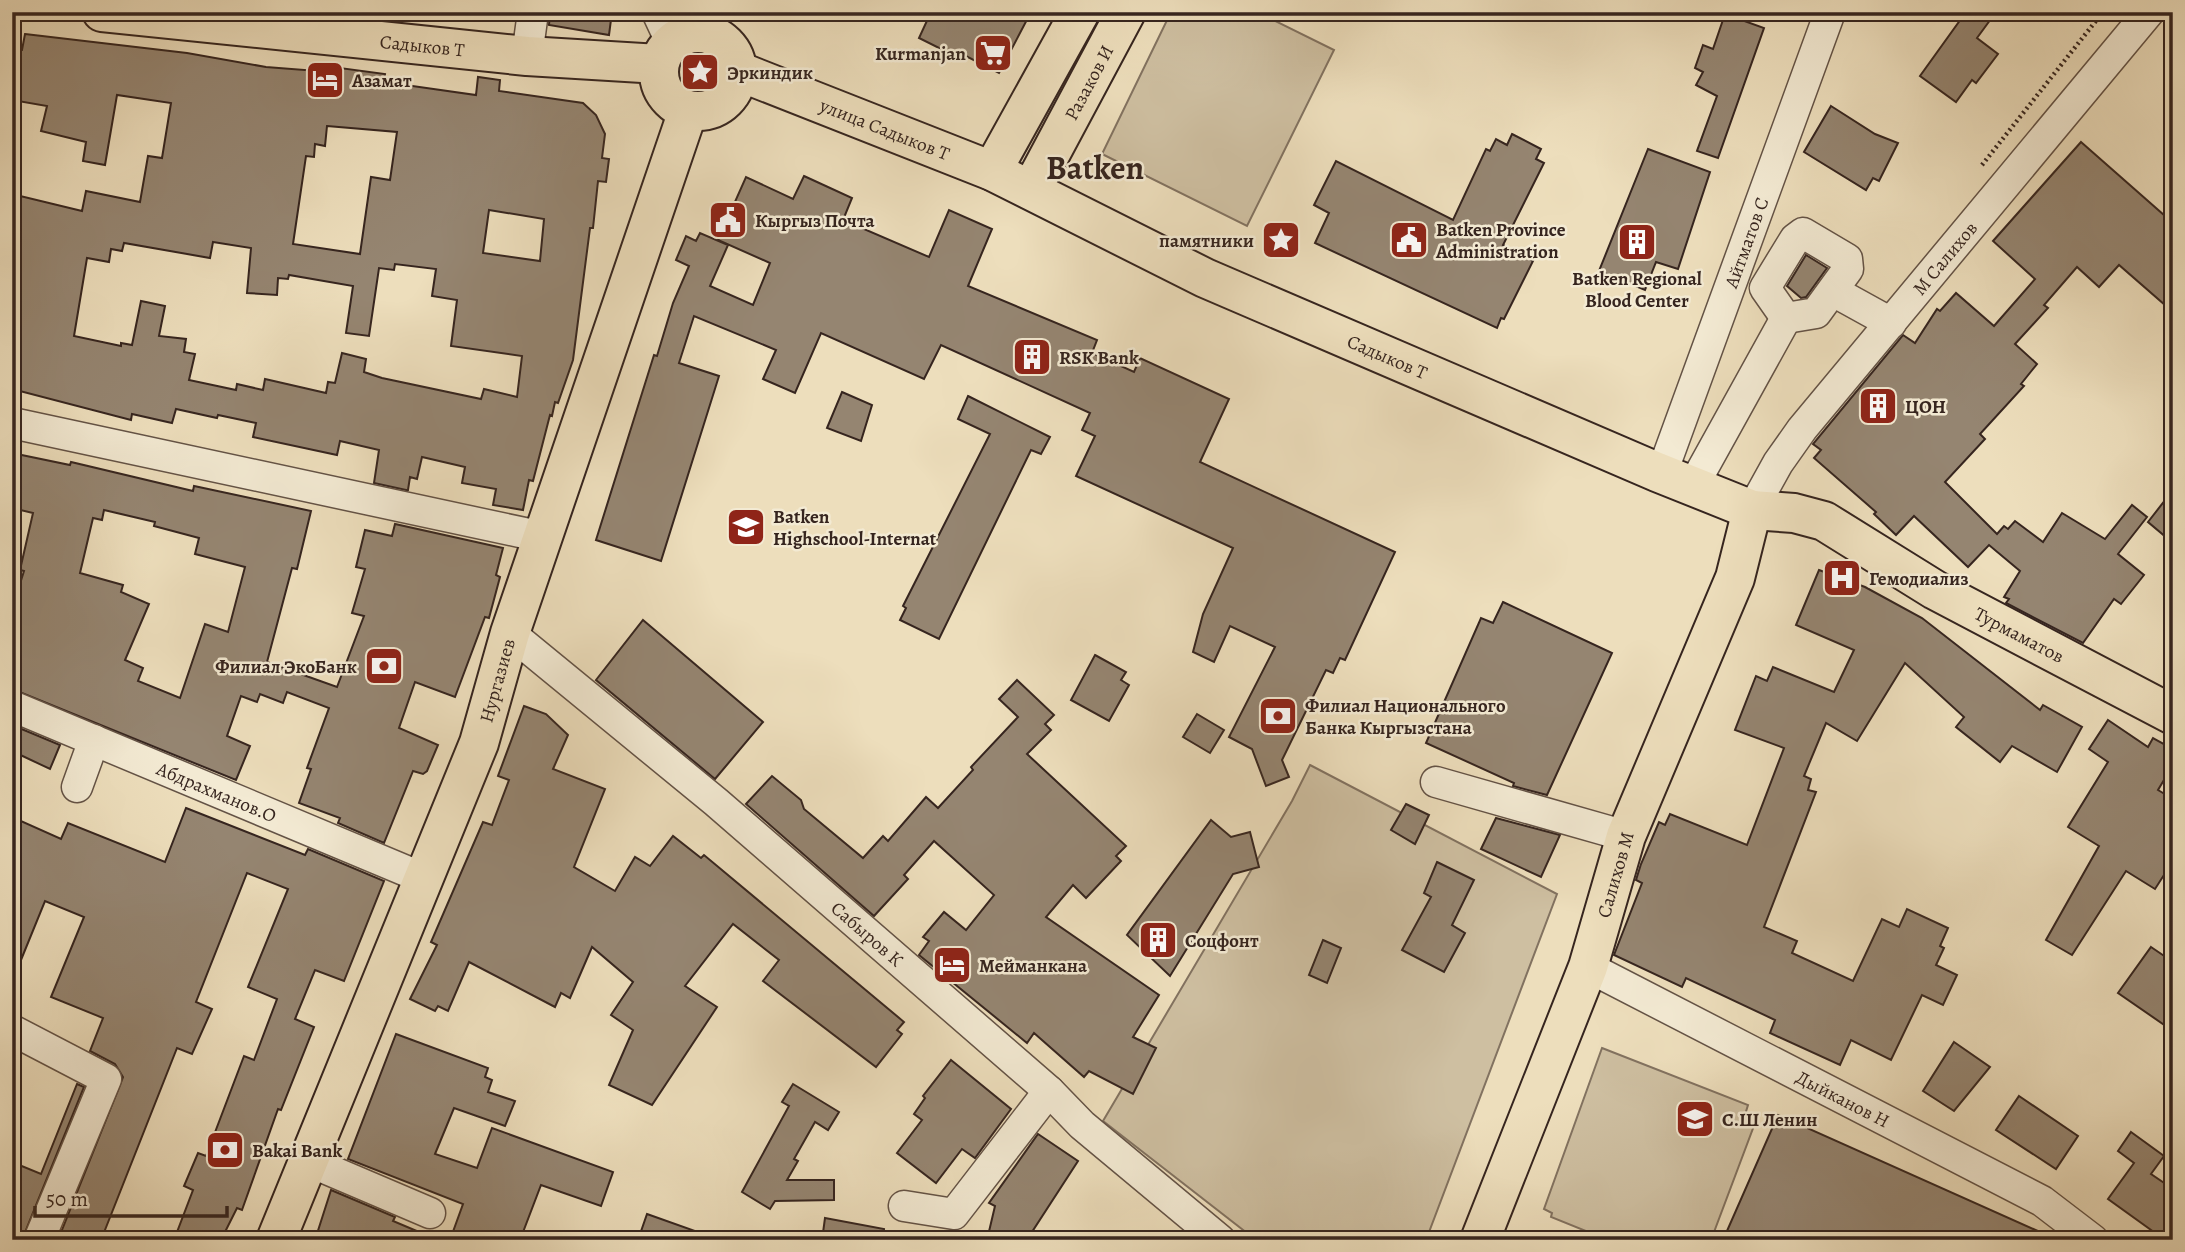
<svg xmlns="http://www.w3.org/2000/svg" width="2185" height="1252" viewBox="0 0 2185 1252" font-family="Alegreya,serif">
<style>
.green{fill:#cebfa1;stroke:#827260;stroke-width:2}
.building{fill:#958571;stroke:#36251f;stroke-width:2;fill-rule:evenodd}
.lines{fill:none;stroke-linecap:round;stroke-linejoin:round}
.minor-casing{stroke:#645346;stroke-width:33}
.major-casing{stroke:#36251f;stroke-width:42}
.highway-casing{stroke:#36251f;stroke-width:42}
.path{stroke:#36251f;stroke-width:4.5;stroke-dasharray:2 3.5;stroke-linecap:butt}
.minor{stroke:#f3ead3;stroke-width:30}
.major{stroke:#eddebc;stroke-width:38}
.highway{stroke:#eddebc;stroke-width:38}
.labels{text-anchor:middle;stroke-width:5;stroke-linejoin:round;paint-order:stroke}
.street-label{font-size:19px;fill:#36251f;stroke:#f3ead3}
.poi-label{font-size:19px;font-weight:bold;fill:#36251f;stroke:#f3ead3;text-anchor:start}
.town-label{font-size:33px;font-weight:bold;fill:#36251f;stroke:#f3ead3}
</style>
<rect width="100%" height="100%" fill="#eddebc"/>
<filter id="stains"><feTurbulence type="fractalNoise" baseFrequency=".00286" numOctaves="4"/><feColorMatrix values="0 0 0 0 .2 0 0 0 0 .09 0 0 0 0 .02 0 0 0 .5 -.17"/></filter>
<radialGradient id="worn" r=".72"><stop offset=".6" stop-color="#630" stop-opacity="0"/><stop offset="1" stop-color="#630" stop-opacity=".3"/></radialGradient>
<g class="green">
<polygon points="1171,12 1257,12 1334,50 1247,226 1102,154"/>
<polygon points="1310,765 1557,894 1426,1240 1256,1240 1103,1121 1292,801"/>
<polygon points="1602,1048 1748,1105 1744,1118 1755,1123 1711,1240 1608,1240 1551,1217 1552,1213 1544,1209"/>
</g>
<g class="building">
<polygon points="550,12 612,12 609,35 549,25"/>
<polygon points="931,12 1031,12 999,73 962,54 959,58 919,38"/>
<polygon points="1966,12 1996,12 1977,38 1998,54 1976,83 1972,80 1956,102 1920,76"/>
<polygon points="1725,14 1764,28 1718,158 1697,151 1717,96 1696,85 1703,72 1695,68 1703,45 1713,49"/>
<path d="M 25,34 L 187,53 L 266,67 L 317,71 L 318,65 L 385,74 L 384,82 L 476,95 L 478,77 L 500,80 L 499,91 L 583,103 L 596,115 L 605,134 L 602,158 L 609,159 L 606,182 L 598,181 L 593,228 L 590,228 L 573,360 L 558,403 L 555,402 L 552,416 L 550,415 L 533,481 L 529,480 L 523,510 L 493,505 L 496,489 L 462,483 L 465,467 L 422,457 L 417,479 L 410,477 L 408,490 L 406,490 L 374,483 L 379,450 L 340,441 L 337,455 L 253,437 L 256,423 L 218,415 L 217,418 L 176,409 L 172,423 L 132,414 L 131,420 L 12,389 L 12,194 L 82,211 L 86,191 L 140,202 L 148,156 L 162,158 L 171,103 L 117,95 L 105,165 L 83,161 L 86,142 L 41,131 L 47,106 L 12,100 L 12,49 L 22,50 ZM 327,126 L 397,132 L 390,180 L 371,177 L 360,254 L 293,244 L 306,156 L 314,157 L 315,144 L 325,146 ZM 489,210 L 544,219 L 540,261 L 483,253 ZM 213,242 L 251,248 L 247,293 L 277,295 L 278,278 L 288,279 L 289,275 L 353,286 L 346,333 L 369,336 L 379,268 L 394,270 L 395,264 L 436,269 L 432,296 L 457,300 L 451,346 L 522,356 L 517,397 L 484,389 L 481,399 L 382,378 L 364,372 L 366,359 L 342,353 L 335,383 L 328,382 L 326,393 L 265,379 L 263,390 L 237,384 L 236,390 L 189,380 L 195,354 L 184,352 L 186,339 L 159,336 L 165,306 L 141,301 L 132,345 L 121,343 L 121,346 L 74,336 L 87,258 L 109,262 L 111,249 L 122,251 L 124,243 L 210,258 Z"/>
<polygon points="1831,106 1875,134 1898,143 1879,181 1873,178 1866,190 1804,152"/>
<polygon points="1512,134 1541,149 1536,159 1544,163 1503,245 1533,261 1504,319 1501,318 1497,328 1315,243 1329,213 1314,205 1336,161 1453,220 1486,149 1490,151 1496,139 1507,145"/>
<polygon points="2081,142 2173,223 2173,312 2119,265 2099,287 2077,267 2044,305 2048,308 2015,344 2037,364 2021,384 2024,386 1980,434 1985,439 1945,482 1997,534 2004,526 2008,529 2015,521 2043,542 2062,513 2105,539 2132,505 2147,517 2118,554 2144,575 2121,604 2114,599 2083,643 2006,603 2009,599 2004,597 2020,571 1989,545 1968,567 1914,516 1896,535 1874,514 1876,512 1814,458 1821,450 1813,444 1903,335 1915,343 1937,309 1940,311 1956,293 1994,326 2035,279 1993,241"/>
<polygon points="1648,149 1710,172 1678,269 1656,262 1645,290 1599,271"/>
<polygon points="804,176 852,198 843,220 929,257 949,210 992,229 968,286 1097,340 1092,353 1134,372 1140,358 1229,399 1200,462 1395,552 1345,660 1340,658 1333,673 1326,670 1282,760 1289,777 1266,786 1252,749 1229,737 1275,647 1230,626 1214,662 1193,652 1203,614 1233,548 1076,476 1095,436 1082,430 1090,413 941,345 924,379 821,333 795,393 763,379 776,350 694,316 679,363 719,376 661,561 596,540 654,355 657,356 673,303 689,266 676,260 686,236 696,241 700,233 728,245 710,286 753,305 770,263 718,240 746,177 793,199"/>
<polygon points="1806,255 1827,268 1806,297 1801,298 1787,286"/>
<polygon points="842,392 872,405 861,441 827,428"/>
<polygon points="968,396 1050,437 1041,454 1031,450 939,639 900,620 906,608 903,606 990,434 958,419"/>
<path d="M 12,453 L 70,465 L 71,462 L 193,491 L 194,486 L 311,511 L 297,569 L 292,568 L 267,662 L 337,687 L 364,616 L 352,613 L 365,569 L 356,567 L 365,530 L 392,536 L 395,524 L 503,548 L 496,575 L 500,577 L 489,618 L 485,617 L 455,697 L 415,682 L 399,728 L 438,745 L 427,771 L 423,774 L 413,771 L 384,843 L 338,823 L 340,818 L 299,803 L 311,769 L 307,768 L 329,708 L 287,692 L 283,703 L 260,694 L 257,702 L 241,696 L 227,736 L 250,746 L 236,780 L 12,689 L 12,609 L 24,571 L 20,570 L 33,513 L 12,508 ZM 104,510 L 155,522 L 154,526 L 199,538 L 195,554 L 245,567 L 228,632 L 205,624 L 180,698 L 138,681 L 143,668 L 125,660 L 149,604 L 121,592 L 123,585 L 80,573 L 93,518 L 102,520 Z"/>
<polygon points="2173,490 2173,543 2148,522"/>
<polygon points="1819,570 1865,587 1922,618 2040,710 2043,705 2082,727 2057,772 2012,746 2000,762 1956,727 1964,717 1905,663 1857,741 1826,723 1804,776 1811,779 1808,790 1816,792 1764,927 1797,941 1792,953 1853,981 1882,919 1899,927 1907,909 1948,928 1940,946 1944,948 1936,965 1957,975 1943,1005 1922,995 1891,1060 1851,1040 1840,1065 1770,1033 1775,1020 1686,978 1682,987 1614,955 1642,883 1636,880 1641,864 1659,822 1665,825 1670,814 1747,845 1784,748 1735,730 1756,676 1767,681 1773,667 1834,692 1854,650 1796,625"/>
<polygon points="1503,602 1612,653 1547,795 1513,786 1514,783 1426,743 1481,618 1493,623"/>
<polygon points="643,620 763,722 715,779 596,680"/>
<polygon points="1095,655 1126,672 1121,680 1129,685 1109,721 1071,700"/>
<polygon points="1017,680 1054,715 1045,724 1051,730 1027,754 1126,846 1116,856 1121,861 1086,898 1073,885 1046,917 1159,995 1133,1037 1156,1048 1133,1094 1089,1071 1084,1077 1034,1033 1027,1043 919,955 929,941 923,937 944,912 966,930 994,895 934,841 904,875 908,879 874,916 746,804 772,776 801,800 804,809 863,858 883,836 888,841 926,797 938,808 973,770 971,767 1018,717 999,699"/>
<polygon points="524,706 546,714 568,735 553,769 605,789 574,867 615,891 635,857 650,866 673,836 701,858 704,855 904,1022 897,1030 902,1034 876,1067 763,981 779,960 733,924 685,986 717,1007 652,1105 609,1085 633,1030 611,1015 633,982 592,947 570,998 561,993 555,1007 469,962 448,1011 438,1006 435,1011 410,999 437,945 431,942 483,822 492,825 509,780 498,776"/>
<polygon points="1197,714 1224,730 1210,753 1183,737"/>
<polygon points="2108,720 2148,747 2153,738 2173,749 2173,765 2158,790 2173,799 2173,861 2155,889 2126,871 2072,955 2046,940 2099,846 2068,827 2108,762 2089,749"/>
<polygon points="12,725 60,745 50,769 12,751"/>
<polygon points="1406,804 1429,815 1415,844 1391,830"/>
<polygon points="186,808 305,855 308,849 384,881 344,981 315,970 295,1019 314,1027 281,1110 278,1109 242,1210 237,1208 221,1240 174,1240 193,1190 184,1186 198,1153 206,1156 244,1056 254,1060 277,999 248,987 288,889 247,873 196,1002 212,1009 192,1054 177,1048 101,1240 58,1240 123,1077 115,1064 90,1051 103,1018 51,997 84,917 45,901 12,982 12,817 61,839 68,823 165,862"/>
<polygon points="1496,818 1560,835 1541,877 1481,849"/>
<polygon points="1211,820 1231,837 1250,832 1259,867 1233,874 1170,976 1127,935"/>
<polygon points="1437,862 1474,880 1452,925 1465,933 1444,972 1402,950 1431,897 1424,893"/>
<polygon points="1323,940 1341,948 1327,983 1309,975"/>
<polygon points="2151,947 2173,962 2173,1031 2118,993"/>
<polygon points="396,1034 488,1068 485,1077 492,1080 488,1092 515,1101 505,1126 454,1108 435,1154 477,1168 492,1128 613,1172 601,1206 541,1185 520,1240 450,1240 463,1204 348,1159"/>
<polygon points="1954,1042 1990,1067 1954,1111 1923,1091"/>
<polygon points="951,1060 1011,1109 975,1158 962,1149 936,1183 897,1153 922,1120 914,1114 925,1098 923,1096"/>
<polygon points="77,1084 84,1087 22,1240 12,1240 12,1162 41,1174"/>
<polygon points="793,1084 839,1112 828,1130 815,1122 794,1159 798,1161 787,1180 834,1180 834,1200 775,1201 770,1209 742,1192 789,1106 782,1102"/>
<polygon points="2019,1096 2078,1136 2056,1169 1996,1130"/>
<polygon points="1778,1115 2058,1240 1723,1240"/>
<polygon points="2131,1132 2164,1156 2151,1174 2173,1189 2173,1240 2165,1240 2108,1199 2134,1163 2118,1151"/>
<polygon points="1038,1134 1078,1161 1032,1232 1030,1240 987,1240 995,1206 989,1203"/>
<polygon points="331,1190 395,1217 393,1221 438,1240 315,1240"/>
<polygon points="647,1214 712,1237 711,1240 638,1240"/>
<polygon points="825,1218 884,1229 883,1240 822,1240"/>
</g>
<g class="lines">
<g class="minor-casing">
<g id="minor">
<polyline points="657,12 671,42"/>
<polyline points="527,56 533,12"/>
<polygon points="1803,233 1847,259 1848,269 1816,313 1786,318 1765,288 1795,239"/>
<polyline points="1833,291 1891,323"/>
<polyline points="12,423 543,537"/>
<path id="s1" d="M 1657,472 L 1667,459 L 1830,12"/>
<polyline points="1693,486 1786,318"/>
<path id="s2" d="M 1752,510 L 1778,463 L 1802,429 L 2149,12"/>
<path id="s3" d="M 510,633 L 716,802 L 1049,1091 L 1082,1125 L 1220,1240"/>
<path id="s4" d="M 12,706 L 423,878"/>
<polyline points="1436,782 1626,836"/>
<polyline points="77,787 94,740"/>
<path id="s5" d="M 1588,967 L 2042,1201 L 2093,1240"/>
<polyline points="12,1030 106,1079 39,1240"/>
<polyline points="308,1161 430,1213"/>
<polyline points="904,1206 954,1214 1049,1091"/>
</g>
</g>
<g class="major-casing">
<g id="major">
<polyline points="992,171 1080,12"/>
<path id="s6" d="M 1031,190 L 1126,12"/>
<path id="s7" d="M 276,1240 L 479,743 L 510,633 L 688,111"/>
<path id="s8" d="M 1480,1240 L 1588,967 L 1626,836 L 1735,578 L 1752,510"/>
</g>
</g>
<g class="highway-casing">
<g id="highway">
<path id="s9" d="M 102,12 L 527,56 L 659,64"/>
<circle cx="698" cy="72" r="39"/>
<path id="s10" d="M 738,71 L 992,171 L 1205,278 L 1657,472 L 1752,510 L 1794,513 L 1824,521 L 1935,590 L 2173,715"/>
</g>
</g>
<polyline class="path" points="1982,165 2103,12"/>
<use href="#minor" class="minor"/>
<use href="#major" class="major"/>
<use href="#highway" class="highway"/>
</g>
<defs>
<g id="supermarket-square" transform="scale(2.0125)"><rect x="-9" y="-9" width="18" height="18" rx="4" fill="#8f2418" stroke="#f3ead3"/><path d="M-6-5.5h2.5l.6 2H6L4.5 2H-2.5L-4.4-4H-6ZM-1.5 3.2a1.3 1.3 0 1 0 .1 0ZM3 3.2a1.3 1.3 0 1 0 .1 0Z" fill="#fff"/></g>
<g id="sight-square" transform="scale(2.0125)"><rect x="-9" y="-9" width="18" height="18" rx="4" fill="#8f2418" stroke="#f3ead3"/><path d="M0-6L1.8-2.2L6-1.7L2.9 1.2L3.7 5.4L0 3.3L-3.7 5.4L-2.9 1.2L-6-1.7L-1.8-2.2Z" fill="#fff"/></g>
<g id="hotel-square" transform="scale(2.0125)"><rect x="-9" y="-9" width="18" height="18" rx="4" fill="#8f2418" stroke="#f3ead3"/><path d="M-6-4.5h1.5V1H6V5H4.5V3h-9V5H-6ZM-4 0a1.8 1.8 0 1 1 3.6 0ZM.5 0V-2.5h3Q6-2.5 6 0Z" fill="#fff"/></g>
<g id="civic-square" transform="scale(2.0125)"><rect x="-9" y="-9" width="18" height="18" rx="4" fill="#8f2418" stroke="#f3ead3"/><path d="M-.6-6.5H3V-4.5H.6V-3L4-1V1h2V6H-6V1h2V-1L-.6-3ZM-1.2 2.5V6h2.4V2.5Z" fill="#fff"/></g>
<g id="building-square" transform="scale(2.0125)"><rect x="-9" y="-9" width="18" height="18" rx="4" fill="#8f2418" stroke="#f3ead3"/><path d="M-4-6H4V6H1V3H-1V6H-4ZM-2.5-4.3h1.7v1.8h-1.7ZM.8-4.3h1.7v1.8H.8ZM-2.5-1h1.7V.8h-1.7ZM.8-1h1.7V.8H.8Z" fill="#fff"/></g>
<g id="school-square" transform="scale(2.0125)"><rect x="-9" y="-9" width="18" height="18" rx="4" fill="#8f2418" stroke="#f3ead3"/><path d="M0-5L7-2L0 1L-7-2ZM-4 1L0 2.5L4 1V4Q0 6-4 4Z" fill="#fff"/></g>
<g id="hospital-square" transform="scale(2.0125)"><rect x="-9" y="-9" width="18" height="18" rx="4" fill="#8f2418" stroke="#f3ead3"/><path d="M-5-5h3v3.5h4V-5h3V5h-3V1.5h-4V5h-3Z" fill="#fff"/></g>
<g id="bank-square" transform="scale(2.0125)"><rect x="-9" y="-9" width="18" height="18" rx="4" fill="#8f2418" stroke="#f3ead3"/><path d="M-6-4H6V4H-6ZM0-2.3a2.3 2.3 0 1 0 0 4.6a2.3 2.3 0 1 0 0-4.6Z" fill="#fff"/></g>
</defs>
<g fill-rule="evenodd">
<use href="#supermarket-square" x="993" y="53"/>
<use href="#sight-square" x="700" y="72"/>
<use href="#hotel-square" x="325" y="80"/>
<use href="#civic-square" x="728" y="220"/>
<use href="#sight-square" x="1281" y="240"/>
<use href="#civic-square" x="1409" y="240"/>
<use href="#building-square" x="1637" y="242"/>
<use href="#building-square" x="1032" y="357"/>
<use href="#building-square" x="1878" y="406"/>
<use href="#school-square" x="746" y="527"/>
<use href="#hospital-square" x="1842" y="578"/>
<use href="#bank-square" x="384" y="666"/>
<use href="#bank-square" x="1278" y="716"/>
<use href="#building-square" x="1158" y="940"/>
<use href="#hotel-square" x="952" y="965"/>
<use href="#school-square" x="1695" y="1119"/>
<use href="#bank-square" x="225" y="1150"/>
</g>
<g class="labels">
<g class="street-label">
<text dy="7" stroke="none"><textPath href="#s9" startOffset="322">Садыков Т</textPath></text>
<text dy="7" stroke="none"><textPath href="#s6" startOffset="122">Разаков И</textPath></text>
<text dy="7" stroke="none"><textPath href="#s10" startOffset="158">улица Садыков Т</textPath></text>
<text dy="7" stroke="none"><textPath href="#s1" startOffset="247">Айтматов С</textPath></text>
<text dy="7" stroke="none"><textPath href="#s2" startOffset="318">М Салихов</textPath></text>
<text dy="7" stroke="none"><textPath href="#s10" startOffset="710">Садыков Т</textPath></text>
<text dy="7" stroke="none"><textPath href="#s10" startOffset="1405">Турмаматов</textPath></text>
<text dy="7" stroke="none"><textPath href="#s7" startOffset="602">Нургазиев</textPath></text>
<text dy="7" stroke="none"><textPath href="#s4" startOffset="222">Абдрахманов.О</textPath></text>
<text dy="7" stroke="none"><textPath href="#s8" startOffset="390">Салихов М</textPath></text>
<text dy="7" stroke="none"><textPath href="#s3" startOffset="467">Сабыров К</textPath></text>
<text dy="7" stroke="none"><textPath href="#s5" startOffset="287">Дыйканов Н</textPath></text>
</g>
<g class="poi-label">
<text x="966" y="60" text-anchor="end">Kurmanjan</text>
<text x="727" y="79">Эркиндик</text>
<text x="352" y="87">Азамат</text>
<text x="755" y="227">Кыргыз Почта</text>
<text x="1436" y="236">Batken Province<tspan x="1436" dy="22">Administration</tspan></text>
<text x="1254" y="247" text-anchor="end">памятники</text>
<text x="1637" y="285" text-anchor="middle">Batken Regional<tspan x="1637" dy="22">Blood Center</tspan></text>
<text x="1059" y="364">RSK Bank</text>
<text x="1905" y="413">ЦОН</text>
<text x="773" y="523">Batken<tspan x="773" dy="22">Highschool-Internat</tspan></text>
<text x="1869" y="585">Гемодиализ</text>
<text x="357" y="673" text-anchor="end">Филиал ЭкоБанк</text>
<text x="1305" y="712">Филиал Национального<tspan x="1305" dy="22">Банка Кыргызстана</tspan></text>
<text x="1185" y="947">Соцфонт</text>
<text x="979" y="972">Мейманкана</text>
<text x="1722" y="1126">С.Ш Ленин</text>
<text x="252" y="1157">Bakai Bank</text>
</g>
<g class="town-label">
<text x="1095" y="179">Batken</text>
</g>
</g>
<rect width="2185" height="1252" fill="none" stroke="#eddebc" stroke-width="42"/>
<rect x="14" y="14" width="2157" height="1224" fill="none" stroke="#36251f" stroke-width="3.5"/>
<rect x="21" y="21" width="2143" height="1210" fill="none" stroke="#36251f" stroke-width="2"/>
<path d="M35 1206v10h192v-10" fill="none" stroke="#36251f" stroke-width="3.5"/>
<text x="46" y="1206" font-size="21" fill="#36251f" stroke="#f3ead3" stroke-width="5" paint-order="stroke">50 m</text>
<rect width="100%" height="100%" filter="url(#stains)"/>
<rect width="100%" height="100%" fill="url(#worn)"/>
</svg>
